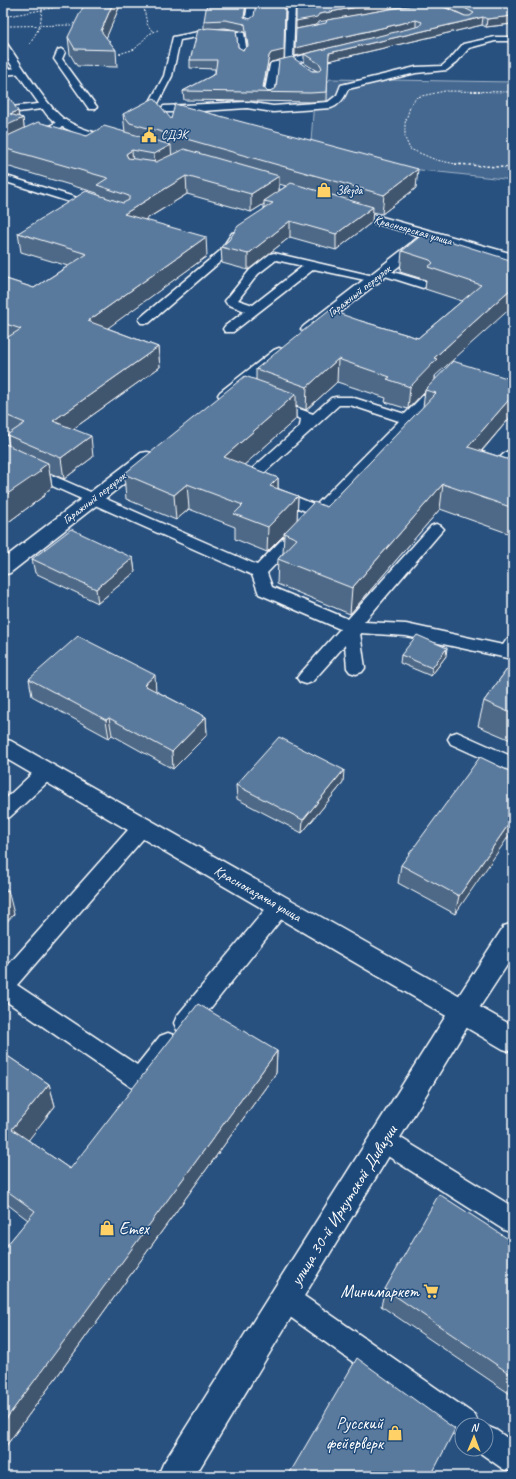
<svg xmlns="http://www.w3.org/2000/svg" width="516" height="1479" viewBox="0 0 516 1479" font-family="Caveat,sans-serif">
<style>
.green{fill:#446890;stroke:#a2b4c8}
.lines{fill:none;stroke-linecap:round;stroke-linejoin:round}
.lane-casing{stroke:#fff;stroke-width:3}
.street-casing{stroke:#fff;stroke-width:3}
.secondary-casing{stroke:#fff;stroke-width:3}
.path-far1{stroke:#fff;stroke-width:1;stroke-dasharray:2 1.5;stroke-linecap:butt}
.path{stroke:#fff;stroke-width:1.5;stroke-dasharray:2.5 2;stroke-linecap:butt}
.lane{fill:#1f4a7a;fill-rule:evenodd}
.street{fill:#1f4a7a;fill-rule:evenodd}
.secondary{fill:#1f4a7a;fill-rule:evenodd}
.wall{fill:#4d6987;stroke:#fff;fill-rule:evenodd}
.shaded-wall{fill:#3f556e;stroke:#fff}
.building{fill:#5a7a9d;stroke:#fff}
.labels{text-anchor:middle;stroke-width:3;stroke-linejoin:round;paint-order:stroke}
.far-poi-label{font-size:12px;fill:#fff;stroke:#1f4a7a;text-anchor:start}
.far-street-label{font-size:12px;fill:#fff;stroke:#1f4a7a}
.street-label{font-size:14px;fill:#fff;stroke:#1f4a7a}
.near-street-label{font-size:17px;fill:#fff;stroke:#1f4a7a}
.near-poi-label{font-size:17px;fill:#fff;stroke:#1f4a7a;text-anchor:end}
</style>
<rect width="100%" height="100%" fill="#28517f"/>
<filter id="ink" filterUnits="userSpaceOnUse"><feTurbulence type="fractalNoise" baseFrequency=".025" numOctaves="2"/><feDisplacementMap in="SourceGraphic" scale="8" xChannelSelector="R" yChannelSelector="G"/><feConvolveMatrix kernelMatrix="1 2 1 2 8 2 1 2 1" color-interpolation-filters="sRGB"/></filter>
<g filter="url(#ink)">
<polygon class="green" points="330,79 513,82 513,180 411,169 311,142 314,100"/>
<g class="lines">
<g class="lane-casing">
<g id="lane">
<polygon points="248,3 256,3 253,24 249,26 245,24"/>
<polygon points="287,3 295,3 293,58 328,49 332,52 331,54 278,67 274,96 269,99 264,96 270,65 271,63 285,60"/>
<polygon points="208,30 225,30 244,33 247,54 243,57 239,54 237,37 208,35 180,40 172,76 155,109 149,109 147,107 164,76 173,37"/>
<path d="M 495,37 L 513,37 L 513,41 L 495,41 L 469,48 L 457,62 L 447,70 L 416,73 L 348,89 C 345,97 340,105 331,108 L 273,112 L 247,108 L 187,112 L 164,112 L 159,109 L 164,106 L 247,102 L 273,106 L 328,102 L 337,95 L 341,85 L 416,67 L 442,66 L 451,58 L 463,44 Z"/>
<polygon points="61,49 65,52 62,59 97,107 95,109 89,109 54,59 58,50"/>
<polygon points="21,68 25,71 24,73 3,75 3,69"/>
<polygon points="46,103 51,106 49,108 3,114 3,108"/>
<polygon points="3,175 100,205 101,207 96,210 92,209 3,181"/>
<polygon points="236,232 241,235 228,255 149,323 141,323 139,320 141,317 220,251 232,233"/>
<path d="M 274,253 L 378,277 L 380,279 L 378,281 L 374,282 L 314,269 L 233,332 L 225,332 L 223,329 L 225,326 L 245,311 L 227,304 L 225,301 L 250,270 L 270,254 ZM 276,260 L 303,266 L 253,305 L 238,300 L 258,274 Z"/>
<polygon points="383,269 427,282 429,284 427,286 423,288 379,274 377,272 379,270"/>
<path d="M 441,381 L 446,382 L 448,385 L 446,388 L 267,573 L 272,587 L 348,619 L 431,526 L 436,524 L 441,526 L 444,529 L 441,532 L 364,622 L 406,624 L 503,645 L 507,639 L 513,637 L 513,656 L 507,658 L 406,636 L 360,633 L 365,668 L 362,672 L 356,674 L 350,672 L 347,668 L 345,645 L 312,682 L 306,684 L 300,682 L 297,678 L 300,674 L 340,629 L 259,594 L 252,575 L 3,464 L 3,455 L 8,456 L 257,565 L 308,512 L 259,492 L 247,479 L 253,468 L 300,426 L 301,419 L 268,407 L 266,404 L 268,401 L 278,401 L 313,414 L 331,398 L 336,397 L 351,397 L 405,414 L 436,382 ZM 339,405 L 350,405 L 399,421 L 316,505 L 269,486 L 262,478 L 264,473 Z"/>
<path d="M 513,449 L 513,461 C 507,467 503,472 494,470 L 492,467 C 497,460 505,451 513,449 Z"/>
<polygon points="457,732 513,757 513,772 451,744 448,739 451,734"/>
<polygon points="46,765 53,767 55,772 53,777 10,817 3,819 3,801 39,767"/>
<polygon points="142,819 149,822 152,827 149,832 17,985 137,1065 160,1036 168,1033 176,1036 179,1043 176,1050 147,1087 139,1090 131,1087 3,999 3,971 135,822"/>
<polygon points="280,897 287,900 290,906 287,912 193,1030 185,1033 177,1030 174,1023 177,1016 273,900"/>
<polygon points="383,1129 391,1132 513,1207 513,1233 504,1230 375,1148 371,1140 375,1132"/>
<polygon points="285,1285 294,1289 475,1415 479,1425 462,1425 462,1438 455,1435 276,1307 272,1298 276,1289"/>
<polygon points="486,1426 496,1430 513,1442 513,1473 503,1469 476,1450 486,1449"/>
</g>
</g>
<g class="street-casing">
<g id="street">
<polygon points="62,120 66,121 68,123 66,125 3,156 3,147"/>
<polygon points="424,236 429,237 431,240 429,243 314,332 309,334 304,332 301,329 304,326 419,237"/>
<polygon points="279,348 284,350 287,353 284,356 232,398 226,400 220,398 218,395 220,392 274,350"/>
<polygon points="147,452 153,453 156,457 153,461 10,573 3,575 3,559 141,453"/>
<polygon points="3,739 11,741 513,1026 513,1052 503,1049 3,757"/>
</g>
</g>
<g class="secondary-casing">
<g id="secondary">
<path d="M 3,43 L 7,44 C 20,62 50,112 67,121 C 84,131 104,135 122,140 L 124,143 L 122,146 L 114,146 L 78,134 L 58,125 L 47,115 L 3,53 Z"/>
<polygon points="343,206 513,254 513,262 338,213 336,210 338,207"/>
<polygon points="513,923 513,956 472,1019 195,1476 158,1476 163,1464 454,1003 504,926"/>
</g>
</g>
<g class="path-far1">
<polyline points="143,3 147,24 153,32"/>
<polyline points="3,4 33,3"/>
<polyline points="3,17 80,3"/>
<polyline points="10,26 71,25"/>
<polyline points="30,44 40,26 43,3"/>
<polyline points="119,54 135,49 149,34 158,30"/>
<polyline points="461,165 436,160 410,149 405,138 405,123 411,104 417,97 445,91 513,92"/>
</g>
<polyline class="path" points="455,164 513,168"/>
<use href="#lane" class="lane"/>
<use href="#street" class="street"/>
<use href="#secondary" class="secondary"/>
</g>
<g class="wall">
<polygon points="121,3 106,38 116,50 117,67 77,66 70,54 68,37"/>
<path d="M 247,3 L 245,17 L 250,19 L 286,3 L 284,59 L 271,62 L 269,64 L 264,88 L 268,92 L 312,71 L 317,71 L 304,63 L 304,54 L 398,32 L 295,56 L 326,23 L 465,16 L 438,3 L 513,3 L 513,24 L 486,27 L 482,25 L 328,61 L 327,101 L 310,102 L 184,100 L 183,91 L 215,74 L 215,69 L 190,68 L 190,60 L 204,29 L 204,21 ZM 225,28 L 236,30 L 214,29 ZM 236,30 L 245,32 L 247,46 L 243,50 L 238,47 Z"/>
<path d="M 3,87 L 5,98 L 18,111 L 19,117 L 23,118 L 24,128 L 87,136 L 125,132 L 123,114 L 171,119 L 416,188 L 382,214 L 373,212 L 372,222 L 336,250 L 290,237 L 248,270 L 222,263 L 221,247 L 264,209 L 264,204 L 251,212 L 187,194 L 145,220 L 207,256 L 107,328 L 158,347 L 160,367 L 73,429 L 93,457 L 64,479 L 50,473 L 52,487 L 45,493 L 45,495 L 3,526 L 3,443 L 9,446 L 7,435 L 3,433 L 3,278 L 34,288 L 68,266 L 21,252 L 18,233 L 98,195 L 97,193 L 3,165 ZM 279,184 L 286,186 L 279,191 Z"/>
<path d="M 402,251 L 513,261 L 435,376 L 435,380 L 513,414 L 482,451 L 513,461 L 513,535 L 440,509 L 350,614 L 277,584 L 278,559 L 283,553 L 284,535 L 267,552 L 235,539 L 235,527 L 189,509 L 176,520 L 126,499 L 124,474 L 256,380 L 256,369 L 361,321 L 418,338 L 462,301 L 425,289 L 426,280 L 400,272 ZM 337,382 L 386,398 L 385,402 L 408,409 L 425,391 L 423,407 L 327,507 L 297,519 L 298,496 L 278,489 L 278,478 L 244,465 L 296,419 L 296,406 L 306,410 Z"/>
<polygon points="133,558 135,572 98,603 35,573 32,559"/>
<polygon points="401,655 446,656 431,676 400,663"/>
<polygon points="513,661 513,741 478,726 484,701"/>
<polygon points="29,679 156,691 206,717 207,735 173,769 112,735 109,738 32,696"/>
<polygon points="513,773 455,914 398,883 401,865"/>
<polygon points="343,783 302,833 237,799 236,785"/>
<polygon points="277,1051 276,1073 74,1353 3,1450 3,1250 28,1220 3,1201 3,1053 49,1084 55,1106 28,1140 70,1169"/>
<polygon points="513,1242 513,1396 381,1306 385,1289"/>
</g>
<g class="shaded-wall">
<polygon points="113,3 121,3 102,48 101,31"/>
<polygon points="246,3 247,3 244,25 244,17"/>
<polygon points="286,3 284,59 271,62 269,64 263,92 263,87 269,56 271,53"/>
<polygon points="379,3 422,3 319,22 317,25 296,29 296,21 319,14"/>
<polygon points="512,16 511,24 486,27 487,19"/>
<polygon points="483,17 482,25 328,61 329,53"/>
<polygon points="416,20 416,28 295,56 295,48"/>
<polygon points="3,89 4,89 7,106 3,107"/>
<polygon points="18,111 19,120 23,118 25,135 3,145 3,127 10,114"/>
<polygon points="171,145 172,163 155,171 154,154"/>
<polygon points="132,150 133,168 126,154"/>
<polygon points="418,169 416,188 382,214 384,195"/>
<polygon points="186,176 187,194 125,232 124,214"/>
<polygon points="279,176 279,195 264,201 264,204 251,212 251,194"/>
<polygon points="373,207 372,222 336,250 336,234"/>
<polygon points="290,221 290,237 248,270 248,254"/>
<polygon points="206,237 207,256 90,341 88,321"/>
<polygon points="513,287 513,306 435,376 435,381 425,390 425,391 408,409 410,387 434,358"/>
<polygon points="158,347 160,367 56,441 53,421"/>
<polygon points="338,359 337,382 306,410 307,387"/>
<polygon points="296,394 296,419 225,482 224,457"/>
<polygon points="513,395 513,414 464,471 468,447"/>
<polygon points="91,436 93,457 64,479 61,458"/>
<polygon points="48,463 52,487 45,493 45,495 3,526 3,497"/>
<polygon points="278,478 278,503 270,486"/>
<polygon points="187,484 189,509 176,520 174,495"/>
<polygon points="443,484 440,509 350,614 352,588"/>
<polygon points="298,496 297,521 284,533 284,535 267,552 268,527"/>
<polygon points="133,558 135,572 98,603 96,589"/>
<polygon points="447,648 446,656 431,676 432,668"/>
<polygon points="155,675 156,693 144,685"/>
<polygon points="206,717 207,735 173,769 172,752"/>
<polygon points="109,718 112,735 109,738 106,720"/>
<polygon points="344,770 343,783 302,833 303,820"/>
<polygon points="513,818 513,830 455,914 459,896"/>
<polygon points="8,890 14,914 3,926 3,895"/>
<polygon points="277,1051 276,1073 74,1353 3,1450 3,1423"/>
<polygon points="49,1084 55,1106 20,1151 12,1129"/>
</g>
<g class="building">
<polygon points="85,3 113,3 101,31 116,50 75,49 68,37"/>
<polygon points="207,3 246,3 244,17 250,19 254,16 256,3 285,3 284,50 271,53 269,56 263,87 268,92 276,88 279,60 292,57 312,71 319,71 322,68 320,64 304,54 420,26 422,22 416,20 295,48 296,29 326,23 327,20 424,3 434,3 465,16 470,16 474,13 455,3 511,3 513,4 513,16 487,19 483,17 329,53 327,92 310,93 183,91 215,74 217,60 190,60 198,30 208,28 236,30 238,47 243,50 248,46 245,24 225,20 204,21"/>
<polygon points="296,3 379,3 319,14 317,17 296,21"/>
<polygon points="9,97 18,111 10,114 23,118 3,127 3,98"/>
<polygon points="154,98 171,119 175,104 418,169 384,195 130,123 123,114"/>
<polygon points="38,122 87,136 104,126 171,145 154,154 132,150 126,154 128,158 156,162 184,149 279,176 251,194 186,176 124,214 206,237 88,321 158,347 53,421 91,436 61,458 7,435 25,423 3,414 3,340 21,329 3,323 3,278 34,288 87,254 18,233 86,191 123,203 129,200 129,196 97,185 108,178 3,148 3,138"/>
<polygon points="291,183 373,207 336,234 290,221 248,254 221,247 229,240 238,226 273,203 264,201"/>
<polygon points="424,233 513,261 513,287 434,358 437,359 410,387 387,379 390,377 338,359 307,387 256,369 329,310 361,321 418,338 481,285 428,267 433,263 430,260 402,251"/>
<polygon points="453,361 513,380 513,395 468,447 513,461 513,508 443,484 352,588 278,559 297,539 284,533 314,502 327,507 436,393 425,390"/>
<polygon points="245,376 296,394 224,457 278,478 270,486 298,496 268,527 234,514 243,505 187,484 174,495 124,474"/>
<polygon points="3,443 48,463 39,470 41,471 3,497"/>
<polygon points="71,529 133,558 96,589 32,559"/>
<polygon points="417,635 447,648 432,668 401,655"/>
<polygon points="78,636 155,675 144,685 206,717 172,752 109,718 106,720 29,679"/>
<polygon points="513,661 513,714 484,701"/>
<polygon points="279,737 344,770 303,820 236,785"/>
<polygon points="480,757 513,773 513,818 459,896 401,865"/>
<polygon points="3,887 8,890 3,895"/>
<polygon points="198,1004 277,1051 67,1337 3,1423 3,1250 35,1211 3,1188 3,1053 49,1084 12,1129 70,1169"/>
<polygon points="439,1194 513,1242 513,1376 385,1289"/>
<polygon points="357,1358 455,1429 431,1476 288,1476"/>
</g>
</g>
<defs>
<g id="civic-bare" transform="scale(1.2)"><path d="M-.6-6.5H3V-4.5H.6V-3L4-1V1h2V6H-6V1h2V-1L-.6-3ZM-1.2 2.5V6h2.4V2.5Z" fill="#ffd166" stroke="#1f4a7a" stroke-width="2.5" paint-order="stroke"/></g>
<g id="shop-bare" transform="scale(1.2)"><path d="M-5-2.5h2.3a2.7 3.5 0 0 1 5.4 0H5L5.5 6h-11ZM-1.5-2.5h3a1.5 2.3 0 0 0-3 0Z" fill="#ffd166" stroke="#1f4a7a" stroke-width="2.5" paint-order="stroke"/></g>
<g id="supermarket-bare" transform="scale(1.2)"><path d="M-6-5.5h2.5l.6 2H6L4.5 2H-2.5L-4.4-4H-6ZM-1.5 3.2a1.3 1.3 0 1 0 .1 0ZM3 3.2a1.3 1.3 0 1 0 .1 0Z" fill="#ffd166" stroke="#1f4a7a" stroke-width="2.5" paint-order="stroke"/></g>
</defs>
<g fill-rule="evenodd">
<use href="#civic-bare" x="149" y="135"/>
<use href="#shop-bare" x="324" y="190"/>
<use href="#shop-bare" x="107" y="1228"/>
<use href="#supermarket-bare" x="431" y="1291"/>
<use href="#shop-bare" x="395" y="1433"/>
</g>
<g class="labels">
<g class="far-poi-label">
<text x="161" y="139">СДЭК</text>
<text x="336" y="194">Звезда</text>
</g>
<g class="far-street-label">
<text transform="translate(413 230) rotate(16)" y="4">Красноярская улица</text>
<text transform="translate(359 291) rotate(-38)" y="4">Гаражный переулок</text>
<text transform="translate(94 498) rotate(-38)" y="4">Гаражный переулок</text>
</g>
<g class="street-label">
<text transform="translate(258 893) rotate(30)" y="5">Красноказачья улица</text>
</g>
<g class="near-street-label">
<text transform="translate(343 1205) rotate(-58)" y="6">улица 30-й Иркутской Дивизии</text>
</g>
<g class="near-poi-label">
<text x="119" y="1234" text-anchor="start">Emex</text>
<text x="419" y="1297">Минимаркет</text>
<text x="383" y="1429">Русский<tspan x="383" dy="20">фейерверк</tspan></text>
</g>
</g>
<rect width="516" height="1479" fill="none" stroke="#1f4a7a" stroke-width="16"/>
<rect x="8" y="8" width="500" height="1463" fill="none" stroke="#fff" stroke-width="1.5" filter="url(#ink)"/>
<g transform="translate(474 1437) rotate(1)"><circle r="19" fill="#1f4a7a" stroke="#7992af"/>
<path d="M0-3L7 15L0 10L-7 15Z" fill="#ffd166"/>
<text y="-6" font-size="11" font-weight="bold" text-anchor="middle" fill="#ffffff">N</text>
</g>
</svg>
